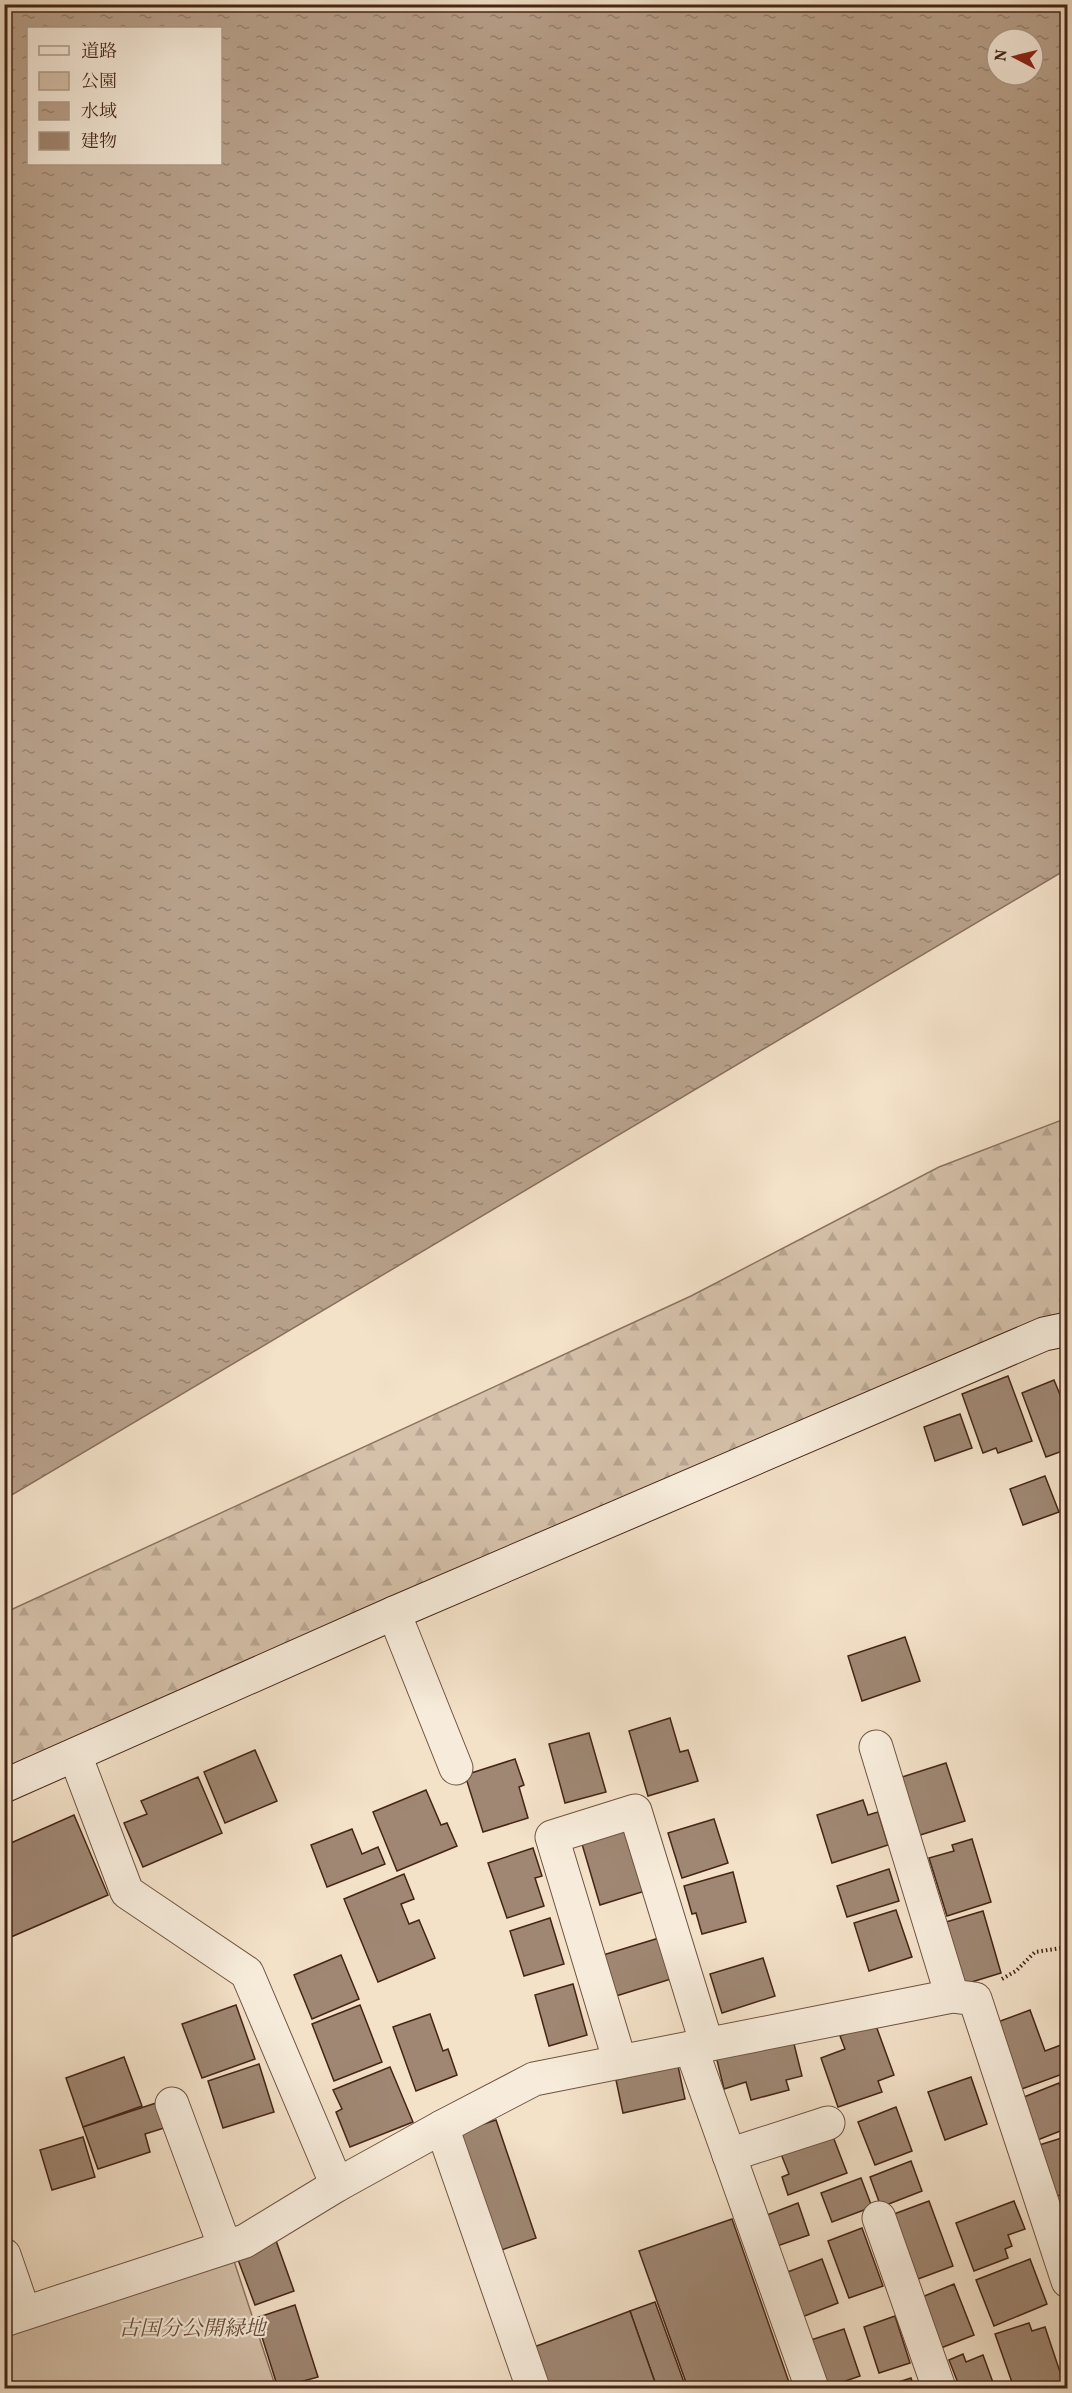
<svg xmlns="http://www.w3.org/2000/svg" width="1072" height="2393" viewBox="0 0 1072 2393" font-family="Vollkorn,'Noto Serif JP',serif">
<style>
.forest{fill:url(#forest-firs);stroke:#8d7360;stroke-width:1.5}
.green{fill:#d5c1aa;stroke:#8d7360;stroke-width:1.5}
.water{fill:url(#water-ripples);stroke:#8a6f5c;stroke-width:1.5;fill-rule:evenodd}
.building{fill:#9f8773;stroke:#452516;stroke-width:1.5}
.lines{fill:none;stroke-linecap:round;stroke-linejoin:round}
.street-casing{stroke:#705442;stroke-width:35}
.secondary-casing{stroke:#452516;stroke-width:35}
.path{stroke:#452516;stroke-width:4;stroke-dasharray:1.5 3;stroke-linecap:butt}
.street{stroke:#f7ecdb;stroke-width:33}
.secondary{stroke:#f7ecdb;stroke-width:33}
.labels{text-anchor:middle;stroke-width:4.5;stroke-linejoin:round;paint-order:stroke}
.park-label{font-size:21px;font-style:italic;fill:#694c3b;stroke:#f7ecdb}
</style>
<defs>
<pattern id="forest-firs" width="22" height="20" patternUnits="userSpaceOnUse" patternTransform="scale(1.5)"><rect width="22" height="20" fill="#d5c1aa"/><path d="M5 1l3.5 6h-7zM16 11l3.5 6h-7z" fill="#b8a692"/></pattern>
<pattern id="water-ripples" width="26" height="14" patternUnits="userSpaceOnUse" patternTransform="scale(1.5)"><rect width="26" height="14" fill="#b8a18b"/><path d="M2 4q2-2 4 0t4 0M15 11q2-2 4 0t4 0" fill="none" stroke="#978371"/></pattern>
</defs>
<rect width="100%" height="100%" fill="#f3e1c8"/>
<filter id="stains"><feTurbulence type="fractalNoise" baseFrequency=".00333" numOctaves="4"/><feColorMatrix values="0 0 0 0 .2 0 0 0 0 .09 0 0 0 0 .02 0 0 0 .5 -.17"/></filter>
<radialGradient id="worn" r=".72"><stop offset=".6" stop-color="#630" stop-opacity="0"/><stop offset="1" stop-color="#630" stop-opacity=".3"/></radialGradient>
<polygon class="forest" points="1067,1118 1067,1317 5,1772 4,1613 691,1296 939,1167"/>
<polygon class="green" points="231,2252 276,2388 5,2388 4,2330"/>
<path class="water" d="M 4,5 L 1068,5 L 1067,869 L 5,1499 ZM 28,28 L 220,28 L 220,164 L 28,164 ZM 997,39 L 1033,39 L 1033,75 L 997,75 Z"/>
<g class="building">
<polygon points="1008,1376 1032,1441 998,1453 996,1448 983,1453 962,1394"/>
<polygon points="1054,1380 1068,1414 1068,1449 1046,1457 1022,1393"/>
<polygon points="960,1414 972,1448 935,1461 924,1427"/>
<polygon points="1045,1476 1059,1512 1023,1525 1010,1489"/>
<polygon points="905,1637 920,1681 862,1701 848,1656"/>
<polygon points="670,1718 680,1752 688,1750 698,1781 648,1796 629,1731"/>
<polygon points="589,1733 606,1792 565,1803 549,1744"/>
<polygon points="255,1750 277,1801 225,1823 204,1772"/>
<polygon points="515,1759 524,1785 519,1787 528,1818 483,1832 465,1775"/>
<polygon points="946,1763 965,1821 917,1836 899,1778"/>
<polygon points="198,1777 222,1833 143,1867 124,1823 147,1814 141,1801"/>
<polygon points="426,1790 441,1825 447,1823 457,1846 397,1871 373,1812"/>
<polygon points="863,1800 868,1815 878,1812 888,1845 832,1863 817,1815"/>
<polygon points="74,1815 108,1895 4,1940 4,1846"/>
<polygon points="714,1819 728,1863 682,1878 668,1833"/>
<polygon points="352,1829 362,1854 378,1847 385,1864 327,1887 311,1845"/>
<polygon points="632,1829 645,1891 600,1905 582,1844"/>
<polygon points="972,1839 991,1902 947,1916 929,1858 954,1851 952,1845"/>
<polygon points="533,1848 542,1876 535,1878 544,1906 507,1918 488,1863"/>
<polygon points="889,1869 899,1901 847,1917 837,1886"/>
<polygon points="733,1872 746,1922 702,1934 696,1913 692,1914 684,1886"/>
<polygon points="404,1874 414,1899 401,1904 409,1924 419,1920 435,1958 378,1982 344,1899"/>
<polygon points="896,1910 912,1957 869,1971 854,1923"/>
<polygon points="983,1911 1001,1973 965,1984 946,1922"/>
<polygon points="550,1918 564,1964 524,1976 510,1931"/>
<polygon points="659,1938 671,1979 616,1996 603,1955"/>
<polygon points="341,1955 359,1999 312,2019 294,1975"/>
<polygon points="763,1958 775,1996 722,2013 710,1974"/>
<polygon points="573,1984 587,2035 549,2046 535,1995"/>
<polygon points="236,2005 255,2059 202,2078 182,2024"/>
<polygon points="360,2005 382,2062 334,2081 312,2024"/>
<polygon points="1030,2010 1045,2051 1061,2045 1068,2064 1068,2072 1019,2090 995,2023"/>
<polygon points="430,2014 443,2051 448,2049 457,2075 416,2091 393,2027"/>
<polygon points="875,2023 894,2075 878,2081 882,2092 838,2107 821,2058 845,2049 840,2036"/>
<polygon points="792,2036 802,2076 786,2080 789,2090 751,2100 746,2082 724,2089 716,2056"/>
<polygon points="124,2057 142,2106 83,2127 66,2078"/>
<polygon points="259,2064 274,2112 223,2128 208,2081"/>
<polygon points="678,2066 685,2099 623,2113 616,2080"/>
<polygon points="390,2067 413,2122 350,2147 336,2112 342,2109 333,2090"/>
<polygon points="971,2077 987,2124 945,2140 928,2092"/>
<polygon points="1059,2083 1065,2100 1068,2099 1068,2128 1035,2141 1019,2099"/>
<polygon points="156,2103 164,2128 145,2134 150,2152 98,2169 83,2127"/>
<polygon points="896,2107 912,2151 875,2165 858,2122"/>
<polygon points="496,2120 536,2238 493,2253 453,2134"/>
<polygon points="832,2134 847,2173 788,2195 782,2177 789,2174 781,2154"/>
<polygon points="1068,2136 1068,2193 1054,2197 1036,2146"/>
<polygon points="83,2137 95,2177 52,2190 40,2150"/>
<polygon points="911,2161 922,2191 881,2207 870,2177"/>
<polygon points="861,2178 872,2207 832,2222 821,2193"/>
<polygon points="929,2201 953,2266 918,2279 894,2214"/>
<polygon points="1014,2201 1025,2229 1008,2235 1012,2246 1005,2249 1008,2258 974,2271 956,2223"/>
<polygon points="798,2203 809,2235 777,2246 767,2215"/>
<polygon points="732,2219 791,2388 688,2388 639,2251"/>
<polygon points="862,2228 883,2286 849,2298 828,2241"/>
<polygon points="274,2235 294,2291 255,2305 234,2249"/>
<polygon points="822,2259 838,2303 802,2317 785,2273"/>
<polygon points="1030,2259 1047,2304 994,2326 976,2280"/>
<polygon points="954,2284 974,2335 941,2348 922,2297"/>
<polygon points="655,2302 686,2388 657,2388 630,2311"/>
<polygon points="295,2305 318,2377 278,2388 256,2318"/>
<polygon points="630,2311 657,2388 549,2388 534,2347"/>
<polygon points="895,2316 910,2363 879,2373 864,2327"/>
<polygon points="1029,2323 1032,2331 1045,2327 1064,2384 1051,2388 1014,2388 995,2334"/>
<polygon points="844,2329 860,2376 828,2387 811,2340"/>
<polygon points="963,2354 966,2362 983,2355 995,2388 960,2388 949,2360"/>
<polygon points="911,2378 914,2388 880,2388"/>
</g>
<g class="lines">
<g class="street-casing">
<g id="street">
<polyline points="394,1613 456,1768"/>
<polyline points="876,1747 952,1996"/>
<polyline points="75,1755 127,1892 247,1973 337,2185"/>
<polyline points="691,2048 812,2388"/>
<polyline points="620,2062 552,1837 635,1811 707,2045"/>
<polyline points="172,2104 225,2247"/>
<polyline points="442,2127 534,2079 952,1996 975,1999 1068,2281"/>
<polyline points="729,2155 828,2123"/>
<polyline points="879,2218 939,2388"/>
<polyline points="4,2255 24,2313"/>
<polyline points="4,2320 245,2241 337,2185 442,2127 533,2388"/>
</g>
</g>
<g class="secondary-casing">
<polyline id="secondary" points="4,1786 394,1613 1044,1334 1068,1329"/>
</g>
<polyline class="path" points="1002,1979 1016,1971 1035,1952 1068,1947"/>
<use href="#street" class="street"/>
<use href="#secondary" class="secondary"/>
</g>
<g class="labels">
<g class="park-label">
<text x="192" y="2335">古国分公開緑地</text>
</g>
</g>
<rect width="1072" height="2393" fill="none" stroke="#f3e1c8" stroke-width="24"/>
<rect x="6" y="6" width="1060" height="2381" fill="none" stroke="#452516" stroke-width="3"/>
<rect x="12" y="12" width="1048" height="2369" fill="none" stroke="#452516" stroke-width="1.5"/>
<rect x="27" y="27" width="195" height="138" fill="#f7ecdb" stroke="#b09c8c" stroke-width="1.5"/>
<rect x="39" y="46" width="30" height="9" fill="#f7ecdb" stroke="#b09c8c" stroke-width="1.5"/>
<text x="81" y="57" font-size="18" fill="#452516">道路</text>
<rect x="39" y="72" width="30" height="18" fill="#d5c1aa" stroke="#b09c8c" stroke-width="1.5"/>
<text x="81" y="87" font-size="18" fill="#452516">公園</text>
<rect x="39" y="102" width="30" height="18" fill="url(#water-ripples)" stroke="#b09c8c" stroke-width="1.5"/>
<text x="81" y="117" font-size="18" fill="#452516">水域</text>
<rect x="39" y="132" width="30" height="18" fill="#9f8773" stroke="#b09c8c" stroke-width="1.5"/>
<text x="81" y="147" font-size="18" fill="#452516">建物</text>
<g transform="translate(1015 57) rotate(277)"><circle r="28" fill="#f7ecdb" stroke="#b09c8c" stroke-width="1.5"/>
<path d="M0-4.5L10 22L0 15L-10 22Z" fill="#8f2418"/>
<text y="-9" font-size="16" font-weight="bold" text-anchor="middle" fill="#452516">N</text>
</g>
<rect width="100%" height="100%" filter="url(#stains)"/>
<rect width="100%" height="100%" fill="url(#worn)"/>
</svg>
